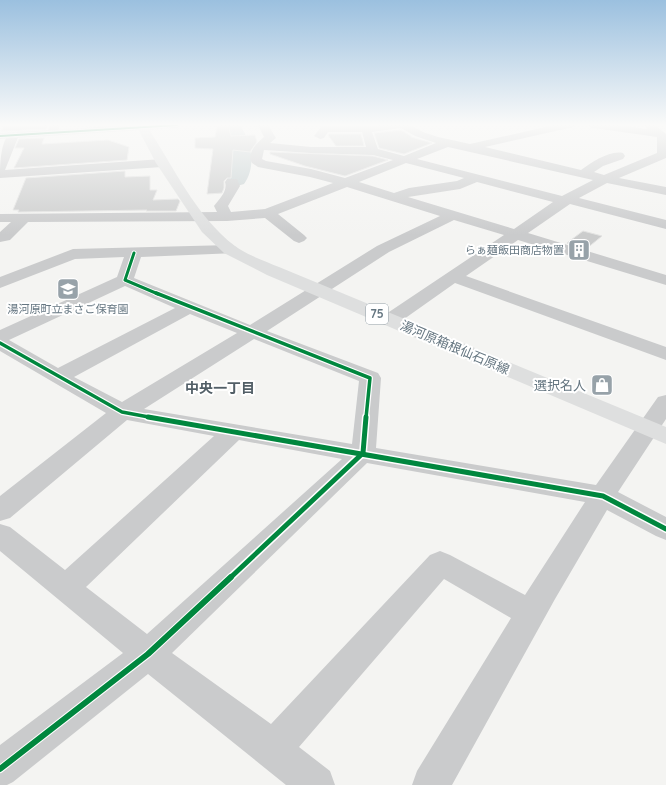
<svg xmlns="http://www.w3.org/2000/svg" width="666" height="785" viewBox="0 0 666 785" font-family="Quicksand,'Noto Sans JP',sans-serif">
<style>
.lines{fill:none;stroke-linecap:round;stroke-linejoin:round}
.river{fill:#c7d1d2;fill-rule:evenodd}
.building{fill:#cbcccc;stroke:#e3e3e2}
.minor{fill:#cacbcc;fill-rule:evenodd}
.major{fill:#dedfdf;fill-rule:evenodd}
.highway{fill:#dedfdf;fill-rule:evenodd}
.cycleway-far4-casing{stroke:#fff;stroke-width:3.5}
.cycleway-far3-casing{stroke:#fff;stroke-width:5}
.cycleway-far2-casing{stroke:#fff;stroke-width:6}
.cycleway-far1-casing{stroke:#fff;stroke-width:8}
.cycleway-casing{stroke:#fff;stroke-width:8}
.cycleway-far4{stroke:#00873e;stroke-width:2}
.cycleway-far3{stroke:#00873e;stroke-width:3}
.cycleway-far2{stroke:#00873e;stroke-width:3.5}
.cycleway-far1{stroke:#00873e;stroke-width:5}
.cycleway{stroke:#00873e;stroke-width:6}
.labels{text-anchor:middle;stroke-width:4;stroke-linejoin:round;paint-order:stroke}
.far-poi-label{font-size:11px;fill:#657681;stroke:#fff;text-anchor:end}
.shield{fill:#fff;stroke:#939fa7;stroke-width:1}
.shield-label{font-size:12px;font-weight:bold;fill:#657681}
.street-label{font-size:13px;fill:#657681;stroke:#fff}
.poi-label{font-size:13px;fill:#657681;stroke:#fff;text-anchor:end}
.neighbourhood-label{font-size:14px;font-weight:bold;fill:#525f67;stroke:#fff}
</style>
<rect width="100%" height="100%" fill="#f4f4f2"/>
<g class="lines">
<path class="river" d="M 226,125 L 240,125 C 251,142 257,166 244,184 L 237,186 L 230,184 L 227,180 L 233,152 Z"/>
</g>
<g class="building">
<polygon points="47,125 46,129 1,131 4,126"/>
<polygon points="217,125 228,125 231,136 255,135 257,142 250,152 233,150 231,178 227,178 224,181 224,188 222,193 207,194 213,149 195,148 195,138 215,137"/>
<polygon points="401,130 411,136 411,137 432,143 404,154 379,148 374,133"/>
<polygon points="329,134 361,134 364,146 336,146 328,135"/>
<polygon points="44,138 42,144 108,140 129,147 127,160 14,168 24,148 15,148 19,139"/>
<polygon points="270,152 373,156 388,160 345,176 305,166 270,154"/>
<polygon points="125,171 125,177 150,176 150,190 157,190 153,200 178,199 180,201 176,211 146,211 147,210 18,212 19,210 13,210 26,178"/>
<polygon points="583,231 602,236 586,249 567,243"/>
</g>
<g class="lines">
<g class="minor">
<polygon points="50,125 60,125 57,134 49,134 48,132"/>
<path d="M 258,125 L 268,125 L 276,138 L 270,143 L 311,147 L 366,147 L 362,132 L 328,132 L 324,138 L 320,139 L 314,136 L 321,127 L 325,126 L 410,125 L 423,132 L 438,137 L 470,144 L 555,125 L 574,125 L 573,127 L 485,147 L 581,170 C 592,162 610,150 623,153 L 625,156 L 623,159 L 603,166 L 594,172 L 604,175 L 657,153 L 657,137 L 594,128 L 590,127 L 589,125 L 616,125 L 647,129 L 644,125 L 655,125 L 666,134 L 666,158 L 619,178 L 666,187 L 666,195 L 607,183 L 579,198 L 666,220 L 666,229 L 570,204 L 528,233 L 666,275 L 666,285 L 518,240 L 466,276 L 666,347 L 666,360 L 455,283 L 397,324 L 390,326 L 383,324 L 381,320 L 383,316 L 504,235 L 454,220 L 389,252 L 267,331 L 378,373 L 381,378 L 376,448 L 596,485 L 658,397 L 666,395 L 666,419 L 618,492 L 666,517 L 666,540 L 656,536 L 607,510 L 555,599 L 452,785 L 412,785 L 417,771 L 511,618 L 444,579 L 299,747 L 330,771 L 335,785 L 286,785 L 148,674 L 13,782 L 7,785 L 0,785 L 0,745 L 123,653 L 0,551 L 0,524 L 10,527 L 65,570 L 214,436 L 127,420 L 10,518 L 0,521 L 0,496 L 106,413 L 0,351 L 0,330 L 117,277 L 124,257 L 75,259 L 0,288 L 0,277 L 73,249 L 230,245 L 236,247 L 238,250 L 236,253 L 141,257 L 134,278 L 250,325 L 377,246 L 440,216 L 347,187 L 278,214 L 304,235 L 307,238 L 304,241 L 299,243 L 294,241 L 265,218 L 227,221 L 28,222 L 10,240 L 0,242 L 0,232 L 11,222 L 0,222 L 0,214 L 217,212 L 214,206 C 219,199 228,191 225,182 L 227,179 L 237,179 L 240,186 L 228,206 L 231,212 L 265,209 L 333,183 L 310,177 L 258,167 L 252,163 C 246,153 257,143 264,137 ZM 401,128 L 415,136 L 436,143 L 404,156 L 378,149 L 372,132 ZM 448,147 L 593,180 L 562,196 L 417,159 ZM 264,150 L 311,153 L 373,155 L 393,160 L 345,178 L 311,169 L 266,161 L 262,159 ZM 406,163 L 464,178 L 457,181 L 409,188 L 394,193 L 359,182 ZM 477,182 L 553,202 L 514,229 L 408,197 L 460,189 ZM 125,286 L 175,308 L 58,368 L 9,340 ZM 190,314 L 237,333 L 122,402 L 74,377 ZM 254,339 L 359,381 L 352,444 L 144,409 ZM 239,440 L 342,459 L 147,634 L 86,587 ZM 367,463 L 585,502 L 525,595 L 450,555 L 440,551 L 430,555 L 271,724 L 172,653 Z"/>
<path d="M 14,132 L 19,135 L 5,170 L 162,159 L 166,160 L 168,163 L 166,166 L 162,167 L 0,178 C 0,166 0,135 14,132 Z"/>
</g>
<path class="major" d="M 138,125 L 146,125 C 173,165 195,216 235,246 C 247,255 265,261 279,267 L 666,427 L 666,444 L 267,275 L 224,253 L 202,232 L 156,163 L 137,127 Z"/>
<polygon class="highway" points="128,125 182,125 177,128 0,139 0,133"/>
<g class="cycleway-far4-casing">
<polyline id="cycleway-far4" points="0,136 177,125"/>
</g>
<g class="cycleway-far3-casing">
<polyline id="cycleway-far3" points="134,253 125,280 158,294"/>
</g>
<g class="cycleway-far2-casing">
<g id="cycleway-far2">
<polyline points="156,293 370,378 366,418"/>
<polyline points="0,343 122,412 154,418"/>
</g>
</g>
<g class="cycleway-far1-casing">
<g id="cycleway-far1">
<polyline points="148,417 603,496 666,529"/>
<polyline points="230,578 363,453 366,417"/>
</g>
</g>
<g class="cycleway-casing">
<polyline id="cycleway" points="0,769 148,654 231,577"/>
</g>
<use href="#cycleway-far4" class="cycleway-far4"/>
<use href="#cycleway-far3" class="cycleway-far3"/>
<use href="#cycleway-far2" class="cycleway-far2"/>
<use href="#cycleway-far1" class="cycleway-far1"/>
<use href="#cycleway" class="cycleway"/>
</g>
<linearGradient id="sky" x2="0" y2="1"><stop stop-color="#9bc0df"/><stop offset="0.53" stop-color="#fafaf9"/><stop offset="1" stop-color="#fafaf9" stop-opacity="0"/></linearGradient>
<rect width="666" height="235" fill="url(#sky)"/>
<defs>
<g id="building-square" transform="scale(1.15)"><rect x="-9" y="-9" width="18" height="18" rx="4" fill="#97a2a9" stroke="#fff"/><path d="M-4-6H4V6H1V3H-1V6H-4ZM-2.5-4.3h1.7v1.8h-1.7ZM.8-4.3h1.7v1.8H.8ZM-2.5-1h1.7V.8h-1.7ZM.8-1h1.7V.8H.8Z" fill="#fff"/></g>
<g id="school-square" transform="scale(1.15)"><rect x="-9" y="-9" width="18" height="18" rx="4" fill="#97a2a9" stroke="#fff"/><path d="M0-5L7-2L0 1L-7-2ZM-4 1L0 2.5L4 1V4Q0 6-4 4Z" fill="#fff"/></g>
<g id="shop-square" transform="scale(1.15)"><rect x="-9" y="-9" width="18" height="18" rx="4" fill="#97a2a9" stroke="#fff"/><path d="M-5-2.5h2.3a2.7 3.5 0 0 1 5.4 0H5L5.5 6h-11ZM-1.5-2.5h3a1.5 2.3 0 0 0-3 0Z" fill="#fff"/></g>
</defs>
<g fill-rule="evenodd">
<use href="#building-square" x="579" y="250"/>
<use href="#school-square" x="68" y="289"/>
<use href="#shop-square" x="602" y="385"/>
</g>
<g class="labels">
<g class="far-poi-label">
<text x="564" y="254">らぁ麺飯田商店物置</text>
<text x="68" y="313" text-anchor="middle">湯河原町立まさご保育園</text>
</g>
<rect class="shield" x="366" y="304" width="22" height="20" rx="3"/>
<g class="shield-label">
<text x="377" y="318">75</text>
</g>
<g class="street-label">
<text transform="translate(455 347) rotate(23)" y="5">湯河原箱根仙石原線</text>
</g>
<g class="poi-label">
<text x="586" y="390">選択名人</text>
</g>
<g class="neighbourhood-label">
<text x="220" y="393">中央一丁目</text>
</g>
</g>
</svg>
